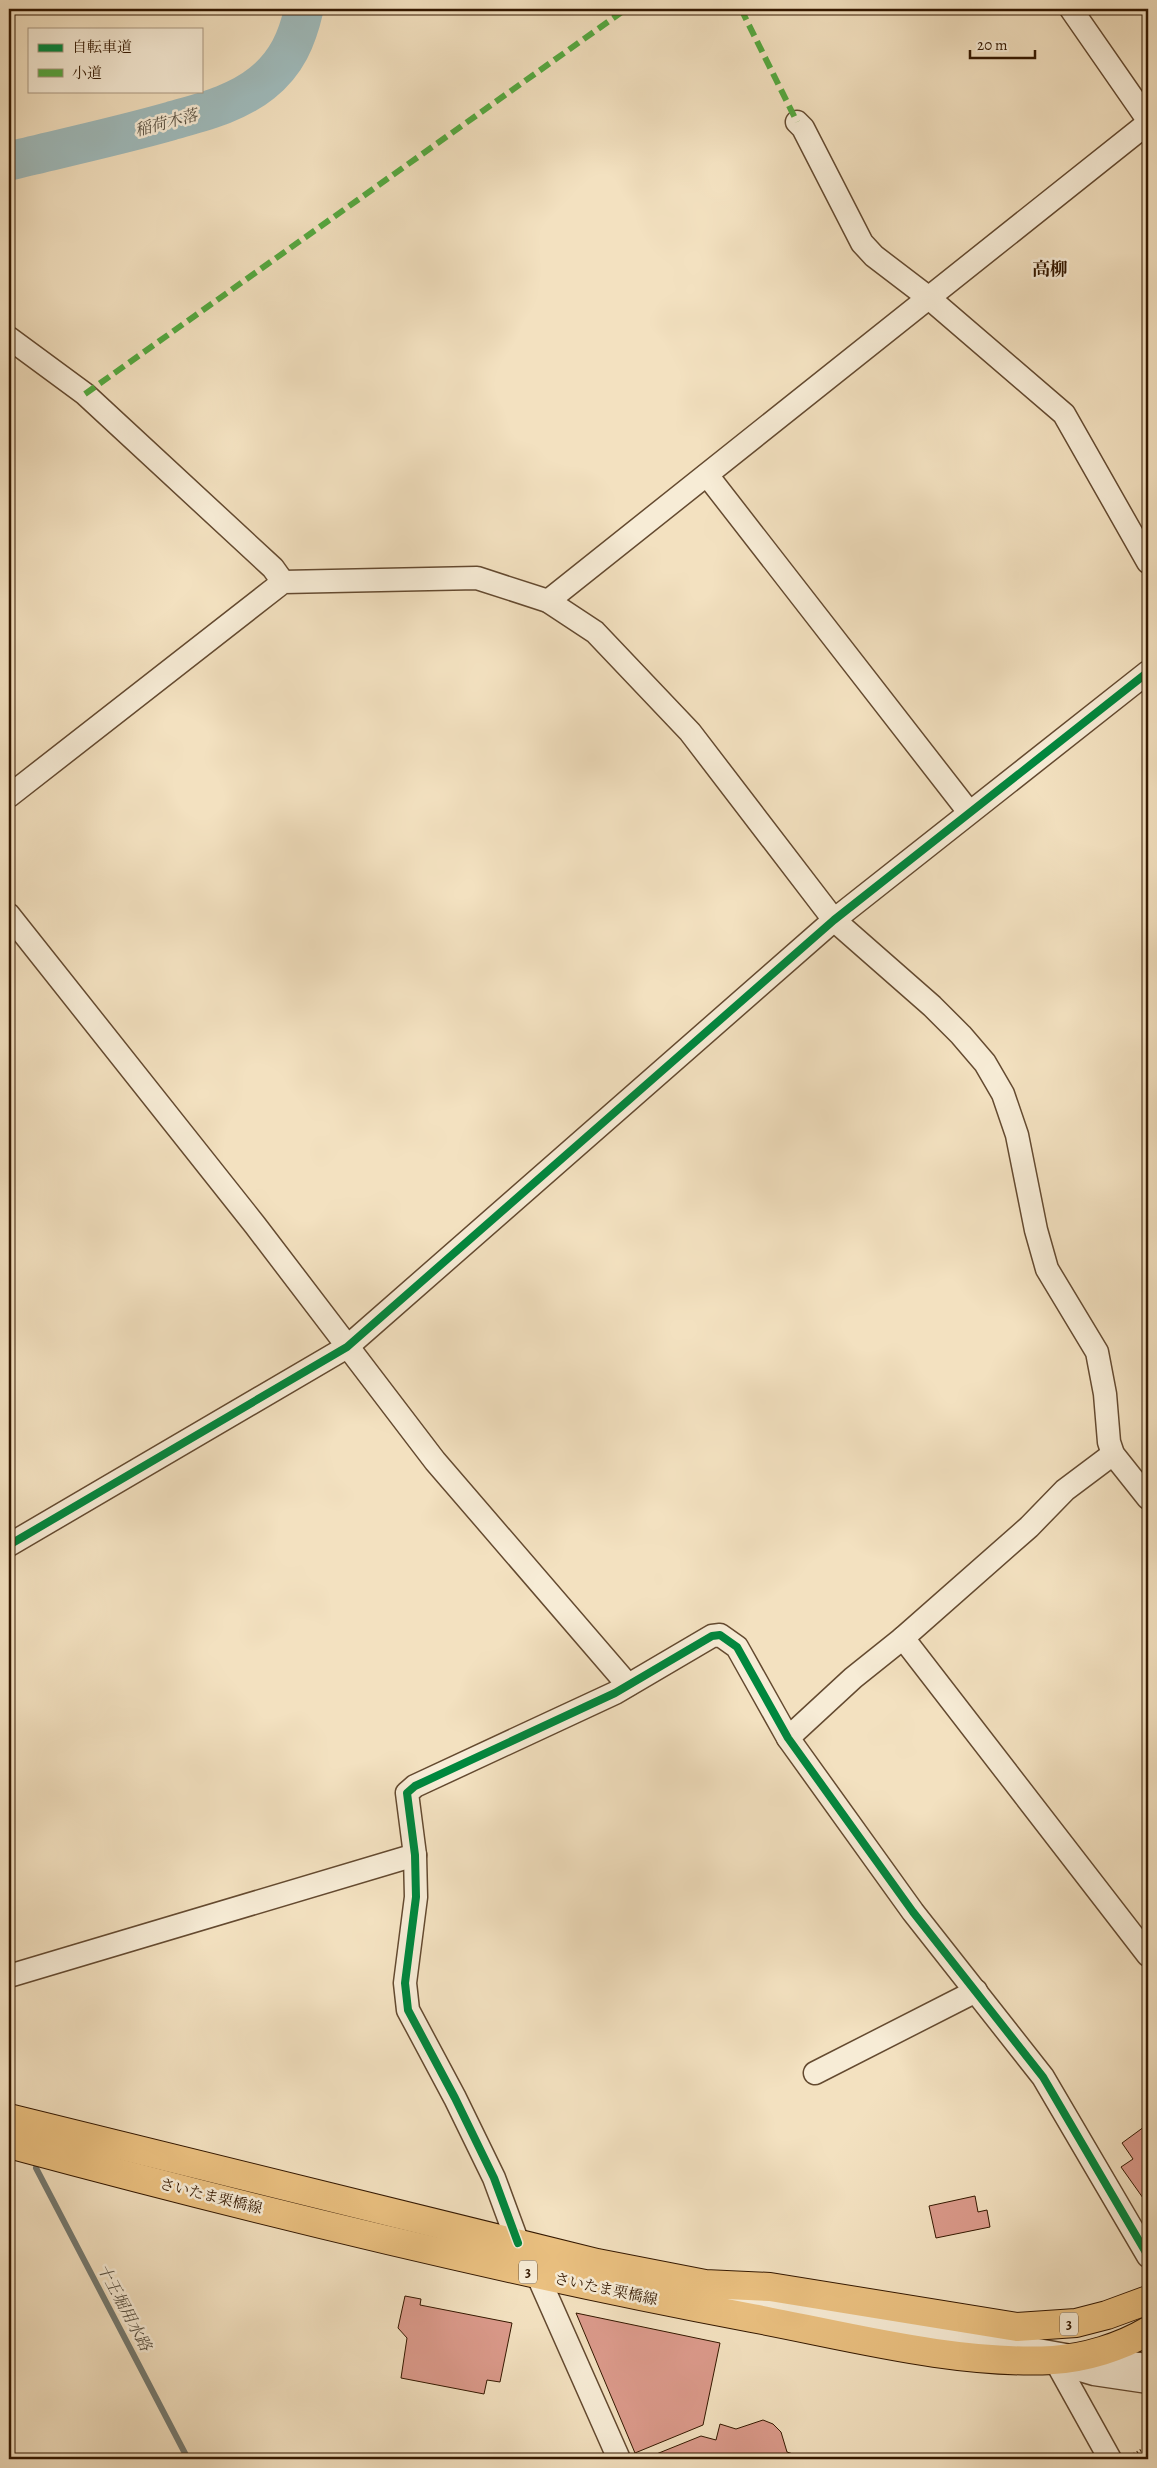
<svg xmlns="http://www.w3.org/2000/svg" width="1157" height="2468" viewBox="0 0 1157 2468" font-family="Alegreya,'Noto Serif JP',serif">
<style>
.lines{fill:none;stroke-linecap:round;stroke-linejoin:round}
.stream{stroke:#747a71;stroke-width:6}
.river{stroke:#9fbbbc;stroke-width:39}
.building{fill:#db9a8b;stroke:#341800}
.minor-casing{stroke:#644a30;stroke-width:25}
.major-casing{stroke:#341800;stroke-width:30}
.path{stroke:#341800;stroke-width:3;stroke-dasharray:1 2.5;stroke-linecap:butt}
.minor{stroke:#f7ecd6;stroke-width:22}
.major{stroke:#eac080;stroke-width:28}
.quiet{stroke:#54a940;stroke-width:6;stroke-dasharray:12 6;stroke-linecap:butt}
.cycleway-casing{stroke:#f7ecd6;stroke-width:11}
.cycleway{stroke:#00873e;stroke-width:8}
.labels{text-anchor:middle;stroke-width:5;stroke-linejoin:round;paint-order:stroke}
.shield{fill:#f7ecd6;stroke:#6e5840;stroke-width:1}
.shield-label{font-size:14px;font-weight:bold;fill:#341800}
.street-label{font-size:15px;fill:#341800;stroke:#f7ecd6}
.water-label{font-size:16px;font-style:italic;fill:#595142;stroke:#f7ecd6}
.quarter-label{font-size:18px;font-weight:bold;fill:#341800;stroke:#f7ecd6}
</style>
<rect width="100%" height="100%" fill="#f3e1c0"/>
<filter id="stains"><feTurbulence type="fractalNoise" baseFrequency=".004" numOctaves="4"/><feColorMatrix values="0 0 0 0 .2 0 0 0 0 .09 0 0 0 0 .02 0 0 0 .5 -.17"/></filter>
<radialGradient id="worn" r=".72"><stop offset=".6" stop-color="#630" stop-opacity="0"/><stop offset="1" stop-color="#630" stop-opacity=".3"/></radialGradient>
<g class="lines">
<polyline class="stream" points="36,2168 188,2459"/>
<path class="river" d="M 9,161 C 63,148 118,136 171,121 C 202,112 236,104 262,83 C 287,63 297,39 304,9"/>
</g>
<g class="building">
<polygon points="1148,2124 1148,2205 1121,2167 1133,2159 1122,2143"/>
<polygon points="975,2196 978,2212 987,2210 990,2227 936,2238 929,2206"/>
<polygon points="405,2296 421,2299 420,2305 512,2323 500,2382 487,2380 484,2394 401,2378 407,2338 398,2328"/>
<polygon points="576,2313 720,2343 703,2425 635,2453"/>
<polygon points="763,2420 773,2424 781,2432 787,2452 793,2454 792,2459 644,2459 701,2436 716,2440 720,2424 736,2429"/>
</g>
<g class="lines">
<g class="minor-casing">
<g id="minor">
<polyline points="1071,9 1148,120"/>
<polyline points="797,122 803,128 862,243 874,256 929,298 1064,414 1148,562"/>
<polyline points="9,338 85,394 273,568 283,582"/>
<polyline points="707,475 969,812"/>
<polyline points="548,601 1148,123"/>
<polyline points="9,796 283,582 477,578 548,601 595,632 690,732 834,920 932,1006 961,1035 985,1063 1003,1094 1017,1135 1036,1230 1047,1269 1097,1352 1105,1394 1109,1442 1113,1454 1148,1498"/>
<polyline points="9,915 255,1225 435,1461 628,1685"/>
<polyline points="9,1545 347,1347 834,920 1148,672"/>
<polyline points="903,1638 1148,1955"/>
<polyline points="788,1738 853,1678 903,1638 1029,1527 1065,1490 1113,1454"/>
<polyline points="9,1976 415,1855"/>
<polyline points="815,2073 976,1991"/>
<polyline points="518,2243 494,2178 455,2098 408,2010 405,1983 416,1897 415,1855 407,1793 415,1786 615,1693 712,1636 720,1635 737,1647 788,1738 913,1912 1043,2077 1148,2256"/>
<polyline points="537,2274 619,2459"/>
<polyline points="730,2293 742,2297 1077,2357 1148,2365"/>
<polyline points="1055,2360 1110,2459"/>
<polyline points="1077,2369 1094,2374 1148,2382"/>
</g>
</g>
<g class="major-casing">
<g id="major">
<polyline points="9,2118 597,2263 705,2284 770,2287 1017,2327 1076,2323 1107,2315 1148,2300"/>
<path d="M 9,2144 C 254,2210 502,2271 752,2318 C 848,2336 956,2365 1053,2360 C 1085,2358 1121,2347 1148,2331"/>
</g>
</g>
<polyline class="path" points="1131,2456 1148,2446"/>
<use href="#minor" class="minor"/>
<use href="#major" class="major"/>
<g class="quiet">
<polyline points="741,9 797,122"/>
<polyline points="85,394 626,9"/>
</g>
<g class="cycleway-casing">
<g id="cycleway">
<polyline points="9,1545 347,1347 834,920 1148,672"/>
<polyline points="518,2243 494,2178 455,2098 408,2010 405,1983 416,1897 415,1855 407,1793 415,1786 615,1693 712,1636 720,1635 737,1647 788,1738 913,1912 1043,2077 1148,2256"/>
</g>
</g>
<use href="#cycleway" class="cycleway"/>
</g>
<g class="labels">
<g class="shield">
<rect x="519" y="2260.5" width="18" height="23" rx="4"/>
<rect x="1060" y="2312.5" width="18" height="23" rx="4"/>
</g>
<g class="shield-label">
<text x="528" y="2277">3</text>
<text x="1069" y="2329">3</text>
</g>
<g class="street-label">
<text transform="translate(211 2196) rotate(14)" y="5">さいたま栗橋線</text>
<text transform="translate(606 2289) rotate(12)" y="5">さいたま栗橋線</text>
</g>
<g class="water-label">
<text transform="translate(166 122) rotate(-15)" y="6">稲荷木落</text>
<text transform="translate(125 2307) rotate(62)" y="6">十王堀用水路</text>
</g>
<g class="quarter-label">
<text x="1050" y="275">高柳</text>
</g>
</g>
<rect width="1157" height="2468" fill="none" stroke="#f3e1c0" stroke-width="30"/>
<rect x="10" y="10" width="1137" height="2448" fill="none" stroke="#341800" stroke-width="2.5"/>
<rect x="15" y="15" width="1127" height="2438" fill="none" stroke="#341800"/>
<rect x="28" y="28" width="175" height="65" fill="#f7ecd6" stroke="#a99780"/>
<rect x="38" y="44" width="25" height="8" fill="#00873e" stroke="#a99780"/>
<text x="72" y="52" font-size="15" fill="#341800">自転車道</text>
<rect x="38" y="69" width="25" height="8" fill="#54a940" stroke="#a99780"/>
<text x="72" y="78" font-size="15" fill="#341800">小道</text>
<path d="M970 50v8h65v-8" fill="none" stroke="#341800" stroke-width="2.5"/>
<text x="977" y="50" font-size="15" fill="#341800" stroke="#f7ecd6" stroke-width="4" paint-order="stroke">20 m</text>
<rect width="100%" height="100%" filter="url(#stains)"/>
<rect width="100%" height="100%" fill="url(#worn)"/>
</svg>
